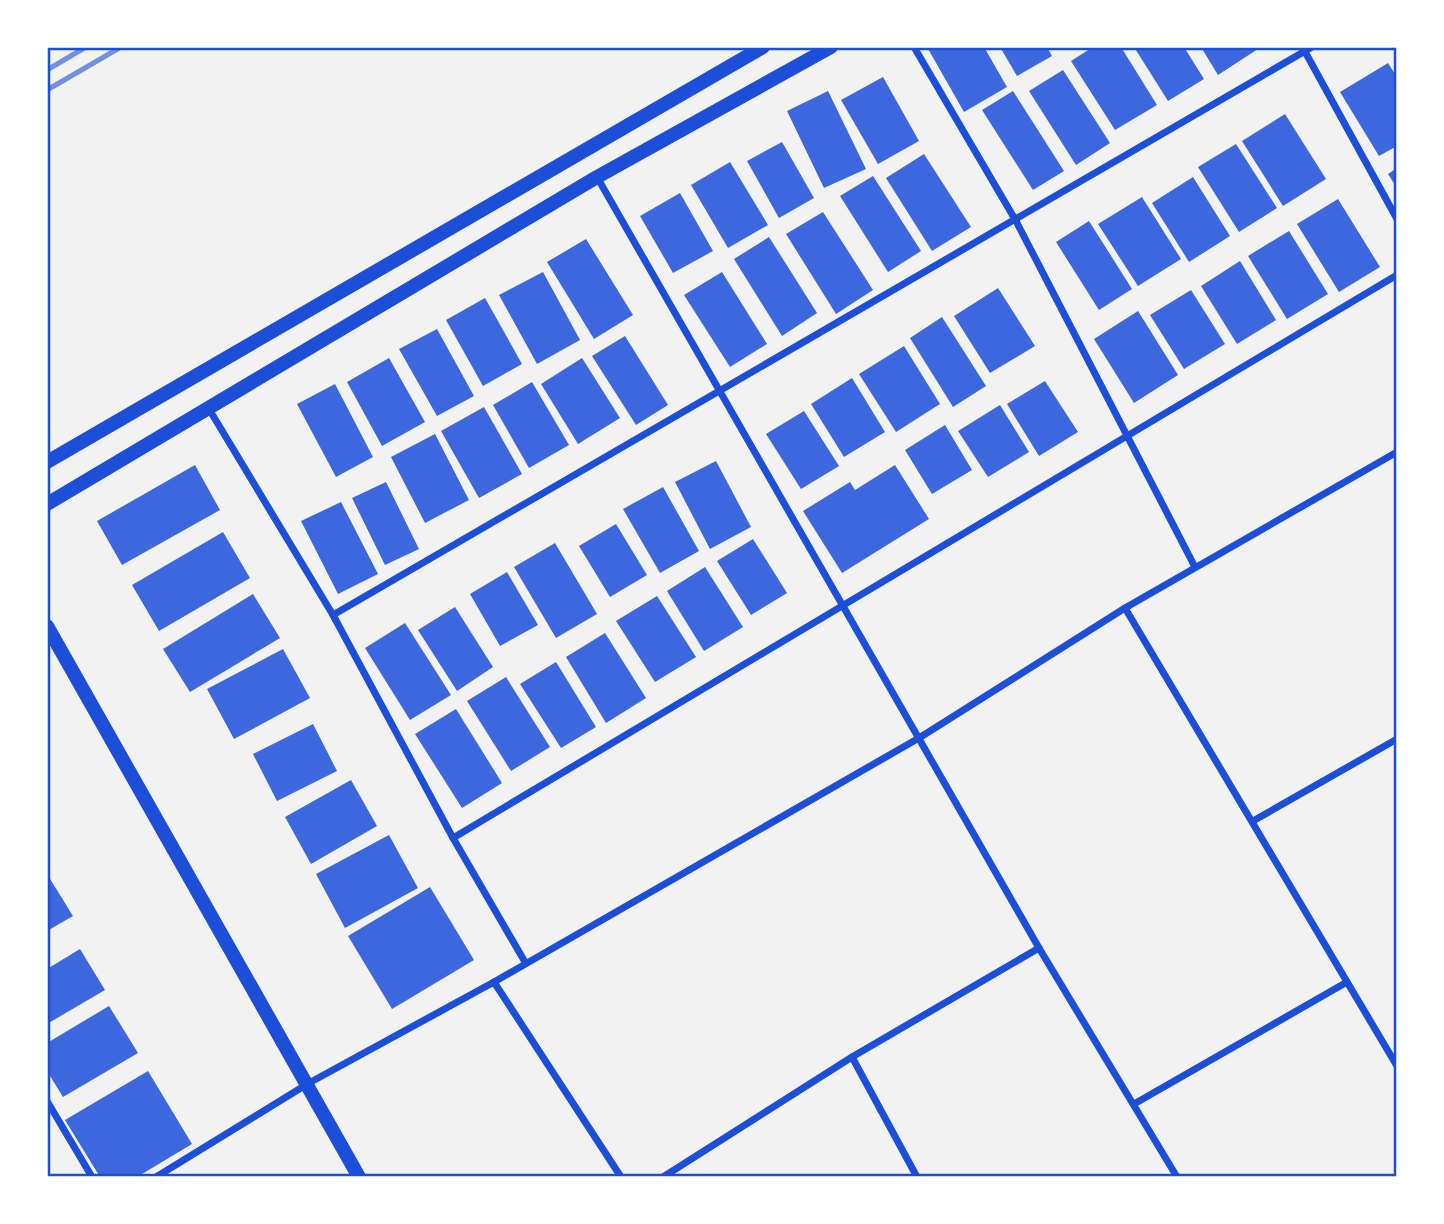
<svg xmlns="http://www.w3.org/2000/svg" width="1444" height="1224" viewBox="0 0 1444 1224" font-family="Commissioner,sans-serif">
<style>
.building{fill:#3d67dc}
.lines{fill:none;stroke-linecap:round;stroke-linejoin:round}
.minor{stroke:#1d4ed8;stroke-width:7}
.secondary{stroke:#1d4ed8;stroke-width:14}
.rail{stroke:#7290e2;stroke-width:5}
.neatline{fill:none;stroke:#1d4ed8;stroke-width:2.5}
</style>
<rect width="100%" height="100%" fill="#f2f2f2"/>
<g class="building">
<polygon points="927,47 984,47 1007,87 964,112"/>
<polygon points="1000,47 1047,47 1052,56 1017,76"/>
<polygon points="1093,47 1121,47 1157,105 1115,130 1071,61"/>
<polygon points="1134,47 1184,47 1204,79 1168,101"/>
<polygon points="1201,47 1261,47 1218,75"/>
<polygon points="1388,63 1397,77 1397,146 1379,156 1340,92"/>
<polygon points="1063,70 1110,143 1076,165 1029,91"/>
<polygon points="883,77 919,141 878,164 841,100"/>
<polygon points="828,91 866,169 824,188 787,111"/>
<polygon points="1013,91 1064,171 1033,190 982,110"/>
<polygon points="1285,114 1326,179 1283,206 1242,141"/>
<polygon points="782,142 814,198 779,218 747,161"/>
<polygon points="1236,144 1277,208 1239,232 1198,167"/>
<polygon points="924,154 971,227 932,251 886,178"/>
<polygon points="730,162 768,225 728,248 691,185"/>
<polygon points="1397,168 1397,188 1388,174"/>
<polygon points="873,176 921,251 888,272 840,196"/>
<polygon points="1193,177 1230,236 1189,262 1152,203"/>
<polygon points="680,193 713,251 673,273 640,216"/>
<polygon points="1142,197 1181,259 1138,286 1098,224"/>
<polygon points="1338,199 1380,267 1339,292 1297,224"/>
<polygon points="823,212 873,290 836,314 786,234"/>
<polygon points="1089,221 1132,289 1099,310 1056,242"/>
<polygon points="1289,231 1328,294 1287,319 1248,256"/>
<polygon points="769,237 817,313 782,336 734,259"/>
<polygon points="586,239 633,315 594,339 547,262"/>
<polygon points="1240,261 1276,320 1237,344 1201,286"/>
<polygon points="543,272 580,340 537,364 499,295"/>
<polygon points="722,272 767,344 730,367 684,295"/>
<polygon points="998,288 1035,346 990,373 954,316"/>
<polygon points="1191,290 1225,344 1184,369 1150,315"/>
<polygon points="485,298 522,364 483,386 446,320"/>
<polygon points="1138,311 1178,375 1134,403 1094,339"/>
<polygon points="942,317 986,386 953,407 910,338"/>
<polygon points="437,329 474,396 437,416 399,349"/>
<polygon points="625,336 668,405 636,425 592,356"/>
<polygon points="904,346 940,404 896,432 859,374"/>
<polygon points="389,358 425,422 382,446 347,382"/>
<polygon points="582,358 620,418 578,444 541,384"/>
<polygon points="852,378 885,432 844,457 811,404"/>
<polygon points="1045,381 1078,432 1039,456 1007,404"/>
<polygon points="532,382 569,445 529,468 493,405"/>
<polygon points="335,384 373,457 336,477 297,404"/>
<polygon points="1000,405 1029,452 988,477 958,431"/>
<polygon points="484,407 522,474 479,498 441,431"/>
<polygon points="804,411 839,466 801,489 766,434"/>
<polygon points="945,425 972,470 932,494 905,450"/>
<polygon points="435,434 469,500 425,523 391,457"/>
<polygon points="716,461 751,527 710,549 675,482"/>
<polygon points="195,465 220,510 122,565 97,521"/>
<polygon points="895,465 929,519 842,573 803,511 850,482 855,490"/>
<polygon points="386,482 419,549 385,565 352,498"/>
<polygon points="663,487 699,551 660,573 623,509"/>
<polygon points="341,502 378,574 338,594 301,521"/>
<polygon points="616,524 647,575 610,597 579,546"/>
<polygon points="223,532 250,578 159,631 132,585"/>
<polygon points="753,539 787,593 751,615 717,561"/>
<polygon points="555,543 597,614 556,638 514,567"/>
<polygon points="705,567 743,627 704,651 667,591"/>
<polygon points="507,572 538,625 500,646 470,594"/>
<polygon points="253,594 280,638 190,692 163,649"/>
<polygon points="657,596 696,657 655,682 616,621"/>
<polygon points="455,607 493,667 457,691 418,630"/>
<polygon points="405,623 451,695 410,720 365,648"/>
<polygon points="605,633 646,698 606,723 566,657"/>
<polygon points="283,649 310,698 234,739 207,689"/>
<polygon points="556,662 596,727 561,748 520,684"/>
<polygon points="506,677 550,747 511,771 467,701"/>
<polygon points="456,709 502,783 462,808 415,734"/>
<polygon points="313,724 337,771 277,801 253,754"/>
<polygon points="351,780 377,826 311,864 285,817"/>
<polygon points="389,835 418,888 345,928 316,874"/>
<polygon points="47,874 73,916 47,931"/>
<polygon points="430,887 474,960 392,1009 348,936"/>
<polygon points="80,949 105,990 47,1024 47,969"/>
<polygon points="109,1006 138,1053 63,1097 47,1071 47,1043"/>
<polygon points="148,1071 192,1144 137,1177 100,1177 65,1120"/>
</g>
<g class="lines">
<g class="minor">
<polyline points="914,47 1016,221 1195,567"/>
<polyline points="1303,48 1397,219"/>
<polyline points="597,177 1039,948 1177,1177"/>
<polyline points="209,409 333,615 453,838 525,962"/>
<polyline points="1125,608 1397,1066"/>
<polyline points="333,615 1312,47"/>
<polyline points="1253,821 1397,739"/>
<polyline points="453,838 1397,275"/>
<polyline points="494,982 621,1177"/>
<polyline points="852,1057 917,1177"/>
<polyline points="47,1101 92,1177"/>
<polyline points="1134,1104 1347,982"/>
<polyline points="156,1177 309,1083 494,982 919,738 1125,608 1397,452"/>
<polyline points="663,1177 852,1057 1039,948"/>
</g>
<g class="secondary">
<polyline points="47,462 763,47"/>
<polyline points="47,504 597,177 831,47"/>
<polyline points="47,626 359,1177"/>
</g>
<g class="rail">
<polyline points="47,70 86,47"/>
<polyline points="47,90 121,47"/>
</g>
</g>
<rect width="1444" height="1224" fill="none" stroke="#ffffff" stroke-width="98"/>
<rect x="49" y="49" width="1346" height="1126" class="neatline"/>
</svg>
